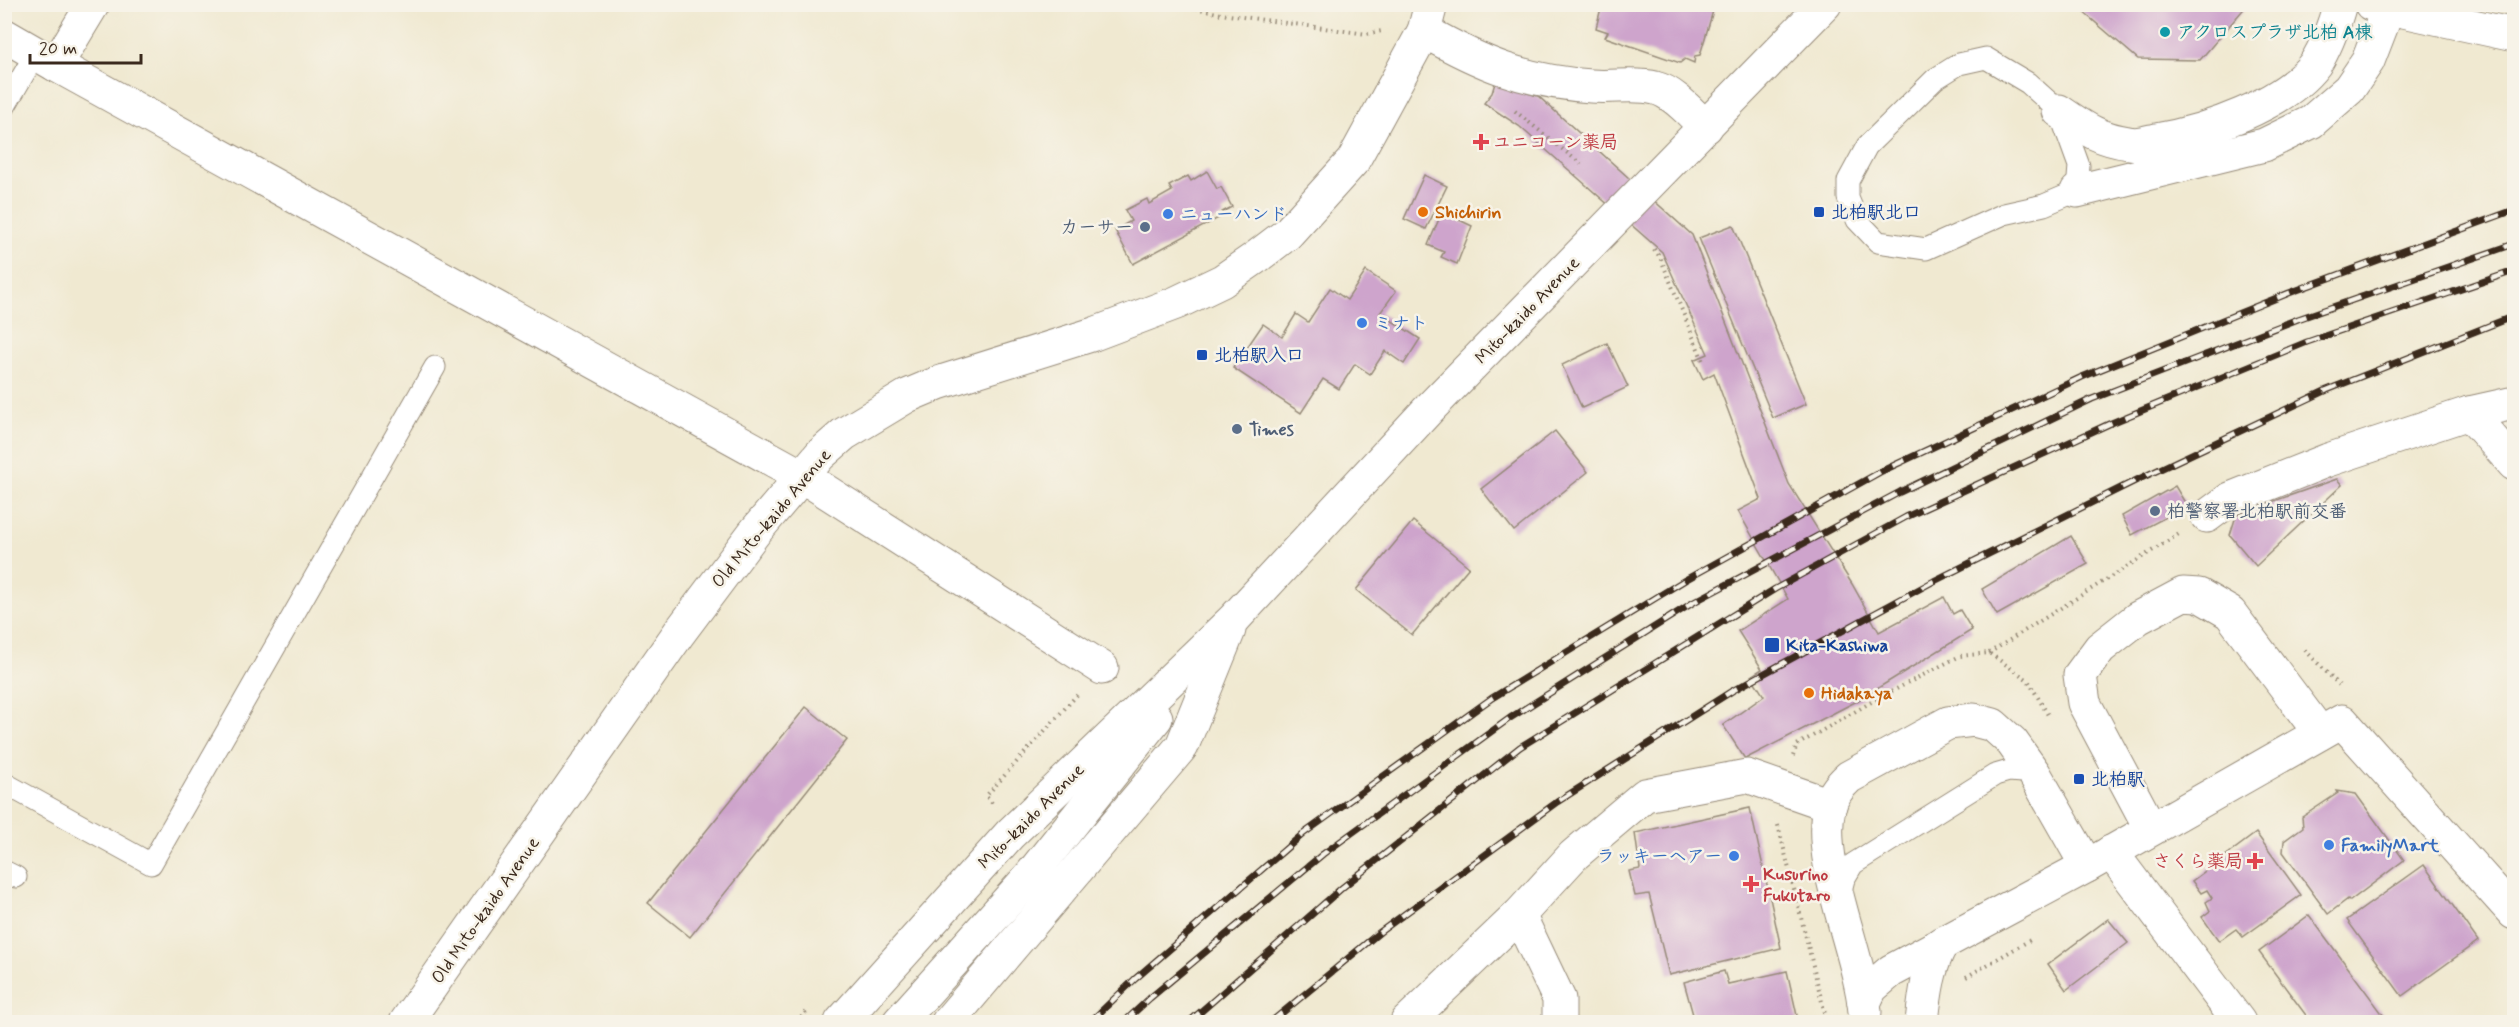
<svg xmlns="http://www.w3.org/2000/svg" width="2519" height="1027" viewBox="0 0 2519 1027" font-family="Mynerve,'Klee One',sans-serif">
<style>
.building{fill:#cea4cc}
.lines{fill:none;stroke-linecap:round;stroke-linejoin:round}
.lane-casing{stroke:#968a78;stroke-width:23}
.street-casing{stroke:#968a78;stroke-width:35}
.secondary-casing{stroke:#968a78;stroke-width:35}
.highway-casing{stroke:#968a78;stroke-width:35}
.path{stroke:#968a78;stroke-width:4;stroke-dasharray:1.5 4.5;stroke-linecap:butt}
.lane{stroke:#fff;stroke-width:21}
.street{stroke:#fff;stroke-width:33}
.secondary{stroke:#fff;stroke-width:33}
.highway{stroke:#fff;stroke-width:33}
.rail-casing{stroke:#3b2a1e;stroke-width:7}
.rail{stroke:#f7f3e8;stroke-width:4.5;stroke-dasharray:14;stroke-linecap:butt}
.culture-dot{fill:#0f9aa8;stroke:#f7f3e8;stroke-width:2}
.health-dot{fill:#e0444e;stroke:#f7f3e8;stroke-width:2}
.food-dot{fill:#e8710a;stroke:#f7f3e8;stroke-width:2}
.transit-dot{fill:#1a4fb4;stroke:#f7f3e8;stroke-width:2}
.shop-dot{fill:#3f7fe0;stroke:#f7f3e8;stroke-width:2}
.service-dot{fill:#5c6f8a;stroke:#f7f3e8;stroke-width:2}
.labels{text-anchor:middle;stroke-width:5;stroke-linejoin:round;paint-order:stroke}
.culture-label{font-size:18px;font-weight:bold;fill:#0d838f;stroke:#f7f3e8;text-anchor:start}
.health-label{font-size:18px;font-weight:bold;fill:#be3a42;stroke:#f7f3e8;text-anchor:start}
.food-label{font-size:18px;font-weight:bold;fill:#c56008;stroke:#f7f3e8;text-anchor:start}
.transit-label{font-size:18px;font-weight:bold;fill:#164399;stroke:#f7f3e8;text-anchor:start}
.shop-label{font-size:18px;font-weight:bold;fill:#366cbe;stroke:#f7f3e8;text-anchor:start}
.service-label{font-size:18px;font-weight:bold;fill:#4e5e75;stroke:#f7f3e8;text-anchor:start}
.street-label{font-size:18px;fill:#3b2a1e;stroke:#f7f3e8}
</style>
<rect width="100%" height="100%" fill="#f7f3e8"/>
<filter id="ink" filterUnits="userSpaceOnUse"><feTurbulence type="fractalNoise" baseFrequency=".0167" numOctaves="2"/><feDisplacementMap in="SourceGraphic" scale="12" xChannelSelector="R" yChannelSelector="G"/><feConvolveMatrix kernelMatrix="1 2 1 2 8 2 1 2 1" color-interpolation-filters="sRGB"/></filter>
<filter id="wash" filterUnits="userSpaceOnUse"><feTurbulence type="fractalNoise" baseFrequency=".008" numOctaves="4" result="noise"/><feDisplacementMap in="SourceGraphic" scale="24" xChannelSelector="R" yChannelSelector="G"/><feGaussianBlur stdDeviation="1.35" result="paint"/><feColorMatrix in="noise" values="0 0 0 0 0 0 0 0 0 0 0 0 0 0 0 0 0 1.4 0 .05"/><feComposite in="paint" operator="in"/></filter>
<g filter="url(#wash)">
<rect width="100%" height="100%" fill="#f0e9d1"/>
<g id="blocks">
<g class="building">
<polygon points="1591,4 1715,4 1700,55 1695,56 1694,63 1685,59 1680,63 1605,37 1608,32 1596,28 1601,8"/>
<polygon points="2074,4 2248,4 2200,60 2138,59"/>
<polygon points="1495,83 1538,96 1692,235 1789,484 1852,584 1879,632 1944,597 1953,614 1960,610 1972,630 1857,701 1745,759 1723,725 1764,696 1751,676 1762,669 1738,631 1788,599 1738,511 1761,499 1714,373 1703,379 1694,360 1708,354 1662,252 1519,126 1484,103 1492,93"/>
<polygon points="1207,171 1217,189 1221,187 1232,207 1222,212 1224,215 1133,264 1115,230 1131,221 1125,210 1147,199 1149,204 1172,191 1169,186 1188,176 1191,181"/>
<polygon points="1424,175 1447,186 1426,229 1404,219"/>
<polygon points="1442,212 1472,226 1457,264 1441,257 1444,252 1428,245"/>
<polygon points="1733,225 1806,404 1773,418 1699,238"/>
<polygon points="1366,271 1396,291 1380,313 1420,339 1404,364 1385,351 1370,374 1355,364 1339,389 1323,379 1301,413 1233,368 1263,324 1282,337 1296,314 1308,322 1330,288 1347,300"/>
<polygon points="1607,343 1628,387 1582,408 1562,365"/>
<polygon points="1555,431 1588,472 1514,531 1481,489"/>
<polygon points="2337,479 2342,485 2256,566 2230,535 2236,516 2243,512"/>
<polygon points="2175,486 2187,506 2132,535 2122,516"/>
<polygon points="1413,521 1469,567 1412,635 1356,590"/>
<polygon points="2071,536 2088,564 1997,615 1982,589"/>
<polygon points="806,707 847,740 690,937 648,903"/>
<polygon points="2337,791 2356,794 2404,860 2350,901 2348,899 2328,914 2283,852 2284,841 2303,827 2302,817 2338,793"/>
<polygon points="1750,808 1781,948 1669,975 1649,894 1635,896 1629,871 1640,869 1635,833"/>
<polygon points="2256,833 2301,895 2243,937 2236,929 2219,941 2202,917 2210,911 2206,902 2212,898 2207,890 2201,893 2192,881"/>
<polygon points="2424,865 2478,941 2402,996 2347,920"/>
<polygon points="2309,915 2387,1020 2384,1022 2311,1022 2259,952"/>
<polygon points="2108,919 2128,943 2066,990 2048,964"/>
<polygon points="1724,971 1728,984 1787,971 1798,1020 1786,1022 1695,1022 1684,982"/>
</g>
</g>
</g>
<g filter="url(#ink)">
<use href="#blocks" fill-opacity="0" stroke="#968a78" stroke-width="1.5"/>
<g class="lines">
<g class="lane-casing">
<g id="lane">
<polygon points="1986,58 2028,83 2059,111 2079,166 2077,191 2044,205 2004,214 1926,249 1878,242 1857,220 1848,198 1848,181 1867,146 1935,79 1959,64"/>
<polyline points="4,108 36,53"/>
<polyline points="4,783 151,864 435,367"/>
<polyline points="4,871 16,877"/>
<polyline points="1839,898 1844,879 1853,864 1995,775 2009,771 2034,773"/>
</g>
</g>
<g class="street-casing">
<g id="street">
<path d="M 1424,31 C 1482,64 1523,81 1591,86 C 1612,88 1636,83 1655,88 C 1674,92 1692,115 1706,127"/>
<polyline points="4,35 56,65 93,4"/>
<polyline points="2469,413 2514,464"/>
<polyline points="802,476 1102,668"/>
<polyline points="2207,516 2230,499 2328,460 2469,413 2514,403"/>
<polyline points="2151,829 2084,703 2080,675 2100,648 2138,618 2183,594 2199,595 2230,613 2320,733"/>
<polyline points="2111,852 2239,1022"/>
<polyline points="1519,915 1559,999 1559,1022"/>
<polyline points="1407,1022 1519,915 1574,855 1645,795 1747,776 1830,805"/>
</g>
</g>
<g class="secondary-casing">
<g id="secondary">
<polyline points="2371,4 2514,35"/>
<polyline points="56,65 802,476"/>
<path d="M 2059,111 C 2083,127 2098,139 2129,143 C 2137,145 2147,142 2156,140 C 2205,132 2284,105 2315,64 C 2327,46 2334,25 2340,4"/>
<polyline points="2077,191 2264,145 2311,122 2349,89 2368,61 2390,4"/>
<polyline points="1864,1003 1871,988 1891,971 2087,866 2342,721 2514,913"/>
<path d="M 1865,1012 C 1860,953 1816,862 1829,808 C 1832,795 1840,785 1849,777 L 1948,723 L 1974,720 L 1993,725 L 2012,742 L 2034,773 L 2087,866"/>
<polyline points="406,1022 679,633 754,533 820,455 844,434 907,396 938,383 1094,334 1176,303 1222,281 1258,256 1287,234 1353,161 1424,31 1431,4"/>
<path d="M 1922,1022 C 1925,994 1928,968 1942,943"/>
</g>
</g>
<g class="highway-casing">
<g id="highway">
<polyline points="841,1022 1010,834 1233,620 1428,410 1825,4"/>
<polyline points="899,1022 1031,875 1156,718"/>
<polyline points="948,1022 1182,746 1229,630"/>
</g>
</g>
<g class="path">
<polyline points="1178,4 1221,14 1367,34 1382,31"/>
<polyline points="1515,111 1581,164"/>
<polyline points="1654,249 1660,257 1703,361"/>
<polyline points="2305,650 2339,685"/>
<polyline points="1989,653 2179,534"/>
<polyline points="1793,756 1797,745 1875,700 1960,656 1989,653 2028,680 2048,715"/>
<polyline points="992,803 986,796 1077,695"/>
<polyline points="1778,825 1827,1022"/>
<polyline points="1966,977 2032,939"/>
<polyline points="797,1022 807,1011"/>
</g>
<use href="#lane" class="lane"/>
<use href="#street" class="street"/>
<use href="#secondary" class="secondary"/>
<use href="#highway" class="highway"/>
<g class="rail-casing">
<g id="rail">
<polyline points="1090,1022 1135,979 1303,834 1492,698 1685,580 1882,471 2082,377 2289,293 2514,210"/>
<polyline points="1124,1022 1150,998 1323,854 1510,718 1694,602 1900,492 2092,399 2298,319 2514,244"/>
<polyline points="1189,1022 1343,887 1520,747 1775,589 1906,517 2109,424 2307,342 2514,271"/>
<polyline points="1271,1022 1380,932 1557,802 1732,691 1934,581 2139,479 2327,390 2514,316"/>
</g>
</g>
<use href="#rail" class="rail"/>
</g>
</g>
<circle class="culture-dot" cx="2165" cy="32" r="6"/>
<g class="health-dot">
<path d="M1478 133h6v6h6v6h-6v6h-6v-6h-6v-6h6z"/>
<path d="M2252 852h6v6h6v6h-6v6h-6v-6h-6v-6h6z"/>
<path d="M1748 875h6v6h6v6h-6v6h-6v-6h-6v-6h6z"/>
</g>
<g class="food-dot">
<circle cx="1423" cy="212" r="6"/>
<circle cx="1809" cy="693" r="6"/>
</g>
<g class="transit-dot">
<rect x="1813" y="206" width="12" height="12" rx="3"/>
<rect x="1196" y="349" width="12" height="12" rx="3"/>
<rect x="1764" y="637" width="16" height="16" rx="3"/>
<rect x="2073" y="773" width="12" height="12" rx="3"/>
</g>
<g class="shop-dot">
<circle cx="1168" cy="214" r="6"/>
<circle cx="1362" cy="323" r="6"/>
<circle cx="2329" cy="845" r="6"/>
<circle cx="1734" cy="856" r="6"/>
</g>
<g class="service-dot">
<circle cx="1145" cy="227" r="6"/>
<circle cx="1237" cy="429" r="6"/>
<circle cx="2155" cy="511" r="6"/>
</g>
<g class="labels">
<g class="culture-label">
<text x="2177" y="38">アクロスプラザ北柏 A棟</text>
</g>
<g class="health-label">
<text x="1493" y="148">ユニコーン薬局</text>
<text x="2243" y="867" text-anchor="end">さくら薬局</text>
<text x="1763" y="880">Kusurino<tspan x="1763" dy="21">Fukutaro</tspan></text>
</g>
<g class="food-label">
<text x="1435" y="218">Shichirin</text>
<text x="1821" y="699">Hidakaya</text>
</g>
<g class="transit-label">
<text x="1831" y="218">北柏駅北口</text>
<text x="1214" y="361">北柏駅入口</text>
<text x="1786" y="651">Kita-Kashiwa</text>
<text x="2091" y="785">北柏駅</text>
</g>
<g class="shop-label">
<text x="1180" y="220">ニューハンド</text>
<text x="1374" y="329">ミナト</text>
<text x="2341" y="851">FamilyMart</text>
<text x="1722" y="862" text-anchor="end">ラッキーヘアー</text>
</g>
<g class="service-label">
<text x="1133" y="233" text-anchor="end">カーサー</text>
<text x="1249" y="435">Times</text>
<text x="2167" y="517">柏警察署北柏駅前交番</text>
</g>
<g class="street-label">
<text transform="translate(1527 310) rotate(-46)" y="6">Mito-kaido Avenue</text>
<text transform="translate(771 518) rotate(-50)" y="6">Old Mito-kaido Avenue</text>
<text transform="translate(1031 816) rotate(-45)" y="6">Mito-kaido Avenue</text>
<text transform="translate(485 910) rotate(-55)" y="6">Old Mito-kaido Avenue</text>
</g>
</g>
<rect width="2519" height="1027" fill="none" stroke="#f7f3e8" stroke-width="24"/>
<path d="M30 54v9h111v-9" fill="none" stroke="#3b2a1e" stroke-width="3"/>
<text x="39" y="54" font-size="18" fill="#3b2a1e" stroke="#f7f3e8" stroke-width="4.5" paint-order="stroke">20 m</text>
</svg>
